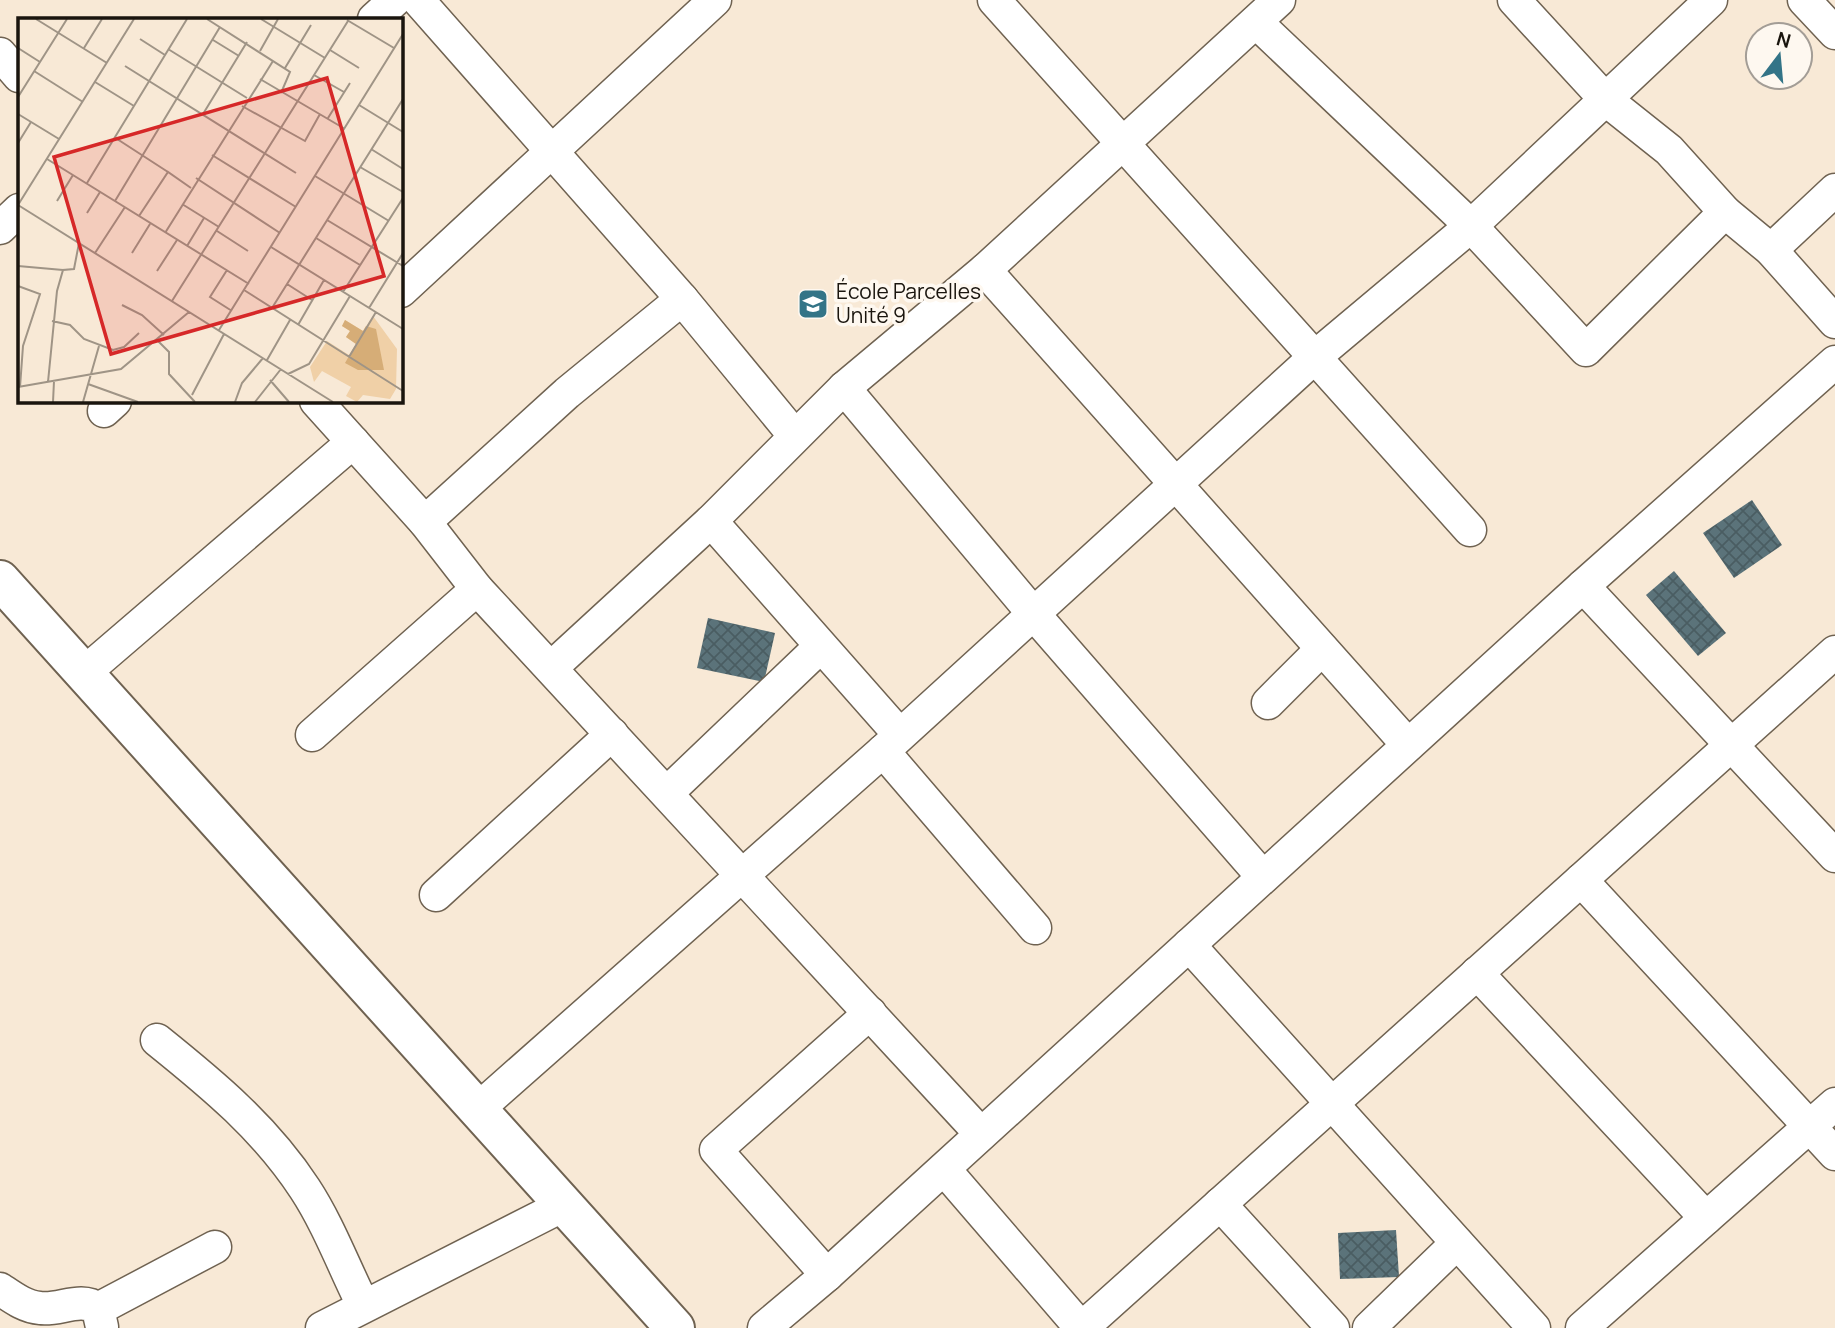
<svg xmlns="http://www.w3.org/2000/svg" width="1835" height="1328" viewBox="0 0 1835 1328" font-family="Manrope,sans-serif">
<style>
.building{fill:url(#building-cross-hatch)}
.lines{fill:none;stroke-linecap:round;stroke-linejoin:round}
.street-casing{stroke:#6f6251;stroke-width:35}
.secondary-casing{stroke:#6f6251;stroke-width:42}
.street{stroke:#fff;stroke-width:32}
.secondary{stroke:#fff;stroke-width:38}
.labels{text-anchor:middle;stroke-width:7;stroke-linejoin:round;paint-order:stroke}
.poi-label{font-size:21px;fill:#1a150e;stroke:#fef8f0;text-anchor:start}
.inset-road{fill:none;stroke:#9f9486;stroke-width:2}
.view{fill:#d62828;fill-opacity:0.15;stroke:#d62828;stroke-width:3.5}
.inset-edge{fill:none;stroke:#1a150e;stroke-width:3.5}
</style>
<defs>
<pattern id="building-cross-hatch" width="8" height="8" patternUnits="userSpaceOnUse" patternTransform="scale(1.75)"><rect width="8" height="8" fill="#5b737a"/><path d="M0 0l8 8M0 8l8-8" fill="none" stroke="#4a5d62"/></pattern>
</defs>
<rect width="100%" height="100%" fill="#f8e9d6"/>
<g class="building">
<polygon points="1752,500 1782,545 1734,578 1703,533"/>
<polygon points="1674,571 1726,633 1698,656 1646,595"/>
<polygon points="708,618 775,633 764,682 697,668"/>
<polygon points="1396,1230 1399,1277 1340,1279 1338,1233"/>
</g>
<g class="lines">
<g class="street-casing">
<g id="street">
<polyline points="418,0 682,299"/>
<polyline points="994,0 1470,530"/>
<polyline points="1514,0 1605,99 1669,150 1725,212 1771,250 1835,322"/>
<polyline points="1804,0 1835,33"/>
<polyline points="374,19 395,0"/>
<polyline points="1256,22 1471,226 1586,350 1725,212"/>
<polyline points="0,54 19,76"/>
<polyline points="0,228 19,210"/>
<polyline points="1771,250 1835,190"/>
<polyline points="985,270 1408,745"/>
<polyline points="401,291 715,0"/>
<polyline points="844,388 1032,612 1263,877"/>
<polyline points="316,401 425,522 477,589 981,1134"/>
<polyline points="104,411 115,401"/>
<polyline points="711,521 899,734"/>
<polyline points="425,522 567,393 682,299 794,435"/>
<polyline points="1583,586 1835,856"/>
<polyline points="551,668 711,521 844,388 985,270 1279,0"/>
<polyline points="84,673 353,442"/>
<polyline points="1268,703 1322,649"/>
<polyline points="312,735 477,589"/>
<polyline points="883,751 1035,928"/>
<polyline points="667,793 820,647"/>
<polyline points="1581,880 1835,1154"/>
<polyline points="436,895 612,734"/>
<polyline points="1189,945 1534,1328"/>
<polyline points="1477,973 1706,1218"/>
<path d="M 157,1040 C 213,1085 265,1128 305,1189 C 328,1224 344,1267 363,1305"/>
<polyline points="478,1109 883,751 1316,356 1471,226 1711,0"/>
<polyline points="944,1169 1081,1328"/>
<polyline points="1220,1204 1333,1328"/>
<polyline points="827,1275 716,1150 870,1013"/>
<path d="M 0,1289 C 12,1297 25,1307 40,1308 C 59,1311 81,1296 98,1309 L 102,1327"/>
<polyline points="98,1309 215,1247"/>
<polyline points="322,1328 564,1205"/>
<polyline points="764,1328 827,1275 1583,586 1835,362"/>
<polyline points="1082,1328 1835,652"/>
<polyline points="1369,1328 1457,1243"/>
<polyline points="1582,1328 1835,1104"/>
</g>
</g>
<g class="secondary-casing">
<polyline id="secondary" points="0,580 675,1328"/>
</g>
<use href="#street" class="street"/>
<use href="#secondary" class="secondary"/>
</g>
<defs>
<g id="school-square" transform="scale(1.575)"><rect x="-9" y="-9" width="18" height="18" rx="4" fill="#337487" stroke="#fef8f0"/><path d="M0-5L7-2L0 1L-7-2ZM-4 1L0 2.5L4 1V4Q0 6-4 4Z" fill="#fff"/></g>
</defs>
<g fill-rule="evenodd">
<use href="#school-square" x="813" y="304"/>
</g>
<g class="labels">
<g class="poi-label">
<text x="836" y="299">École Parcelles<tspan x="836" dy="24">Unité 9</tspan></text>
</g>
</g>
<g transform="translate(18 18)">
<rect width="385" height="385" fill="#f8e9d6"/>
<path d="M 355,298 L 379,331 L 378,371 L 372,381 L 345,377 L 339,384 L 328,378 L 333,369 L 304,353 L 296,364 L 292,349 L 309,323 L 331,337 L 338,326 L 328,319 L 332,313 L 324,308 L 327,302 L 345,313 Z" fill="#f0d0a7"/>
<path d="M 327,302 L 345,313 L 348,308 L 358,311 L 366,352 L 340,352 L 327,345 L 338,326 L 328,319 L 332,313 L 324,308 Z" fill="#d6ad77"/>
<path class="inset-road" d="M 18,1 L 89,45M 189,1 L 272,54 L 263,75M 243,1 L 307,40M 329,2 L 376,30M 122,21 L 147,37M 195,22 L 221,38M 0,30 L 22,44M 66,30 L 84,1M 150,31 L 229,80M 312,32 L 341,50M 242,33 L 260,1M 107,48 L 278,155M 267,50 L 293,7M 16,53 L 65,84M 296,57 L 326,74M 242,61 L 327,111M 77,64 L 116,88M 0,79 L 49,1M 341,87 L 385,114M 224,88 L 287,123 L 302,96M 0,96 L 41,121M 185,96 L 229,24M 310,100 L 332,65M 96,119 L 150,154M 0,125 L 13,104M 353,131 L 385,151M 194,137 L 278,189M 29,141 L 231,266M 342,149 L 385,174M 297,158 L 371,203M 178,160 L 262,215M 69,165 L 169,1M 39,183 L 55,157M 97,183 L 202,9M 164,186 L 201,209M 0,187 L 315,384M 0,187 L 116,1M 69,195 L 82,174M 121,198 L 150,154 L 173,170M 309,202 L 385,248M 199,213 L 230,233M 147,215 L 255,43M 298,220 L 342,247M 169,228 L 186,200M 253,229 L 385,311M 77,235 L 107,189M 114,235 L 132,206M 0,248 L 45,252M 209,252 L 192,279 L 214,293M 139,253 L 159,222M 269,266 L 294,282M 0,268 L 22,276 L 5,328 L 2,369M 226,272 L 385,373M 325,274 L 385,180M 154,283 L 330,3M 104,287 L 124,297 L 146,317M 254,290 L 385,81M 351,290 L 385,235M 34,303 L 52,307 L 66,321 L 95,332 L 106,329 L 121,315M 280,307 L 306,262M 201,312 L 385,16M 140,323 L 151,334 L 151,356 L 177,384M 331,339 L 358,294M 249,342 L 272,302M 270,356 L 291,346 L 332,278M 252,362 L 271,384M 30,364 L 39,273 L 45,252 L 56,251 L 61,225M 70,366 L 120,384M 0,369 L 103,351 L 171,294M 174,377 L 206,316M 35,384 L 36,363M 65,384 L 81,328M 217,384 L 224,365 L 245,340M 237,384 L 263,351"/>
<path class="view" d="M 309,60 L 366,258 L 93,336 L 36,139 Z"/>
<rect width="385" height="385" class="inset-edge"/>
</g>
<g transform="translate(1779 56) rotate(16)"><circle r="33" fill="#fef8f0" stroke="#a39d96" stroke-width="2"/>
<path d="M0-5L12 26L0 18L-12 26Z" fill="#337487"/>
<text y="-10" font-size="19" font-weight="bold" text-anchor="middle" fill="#1a150e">N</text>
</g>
</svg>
